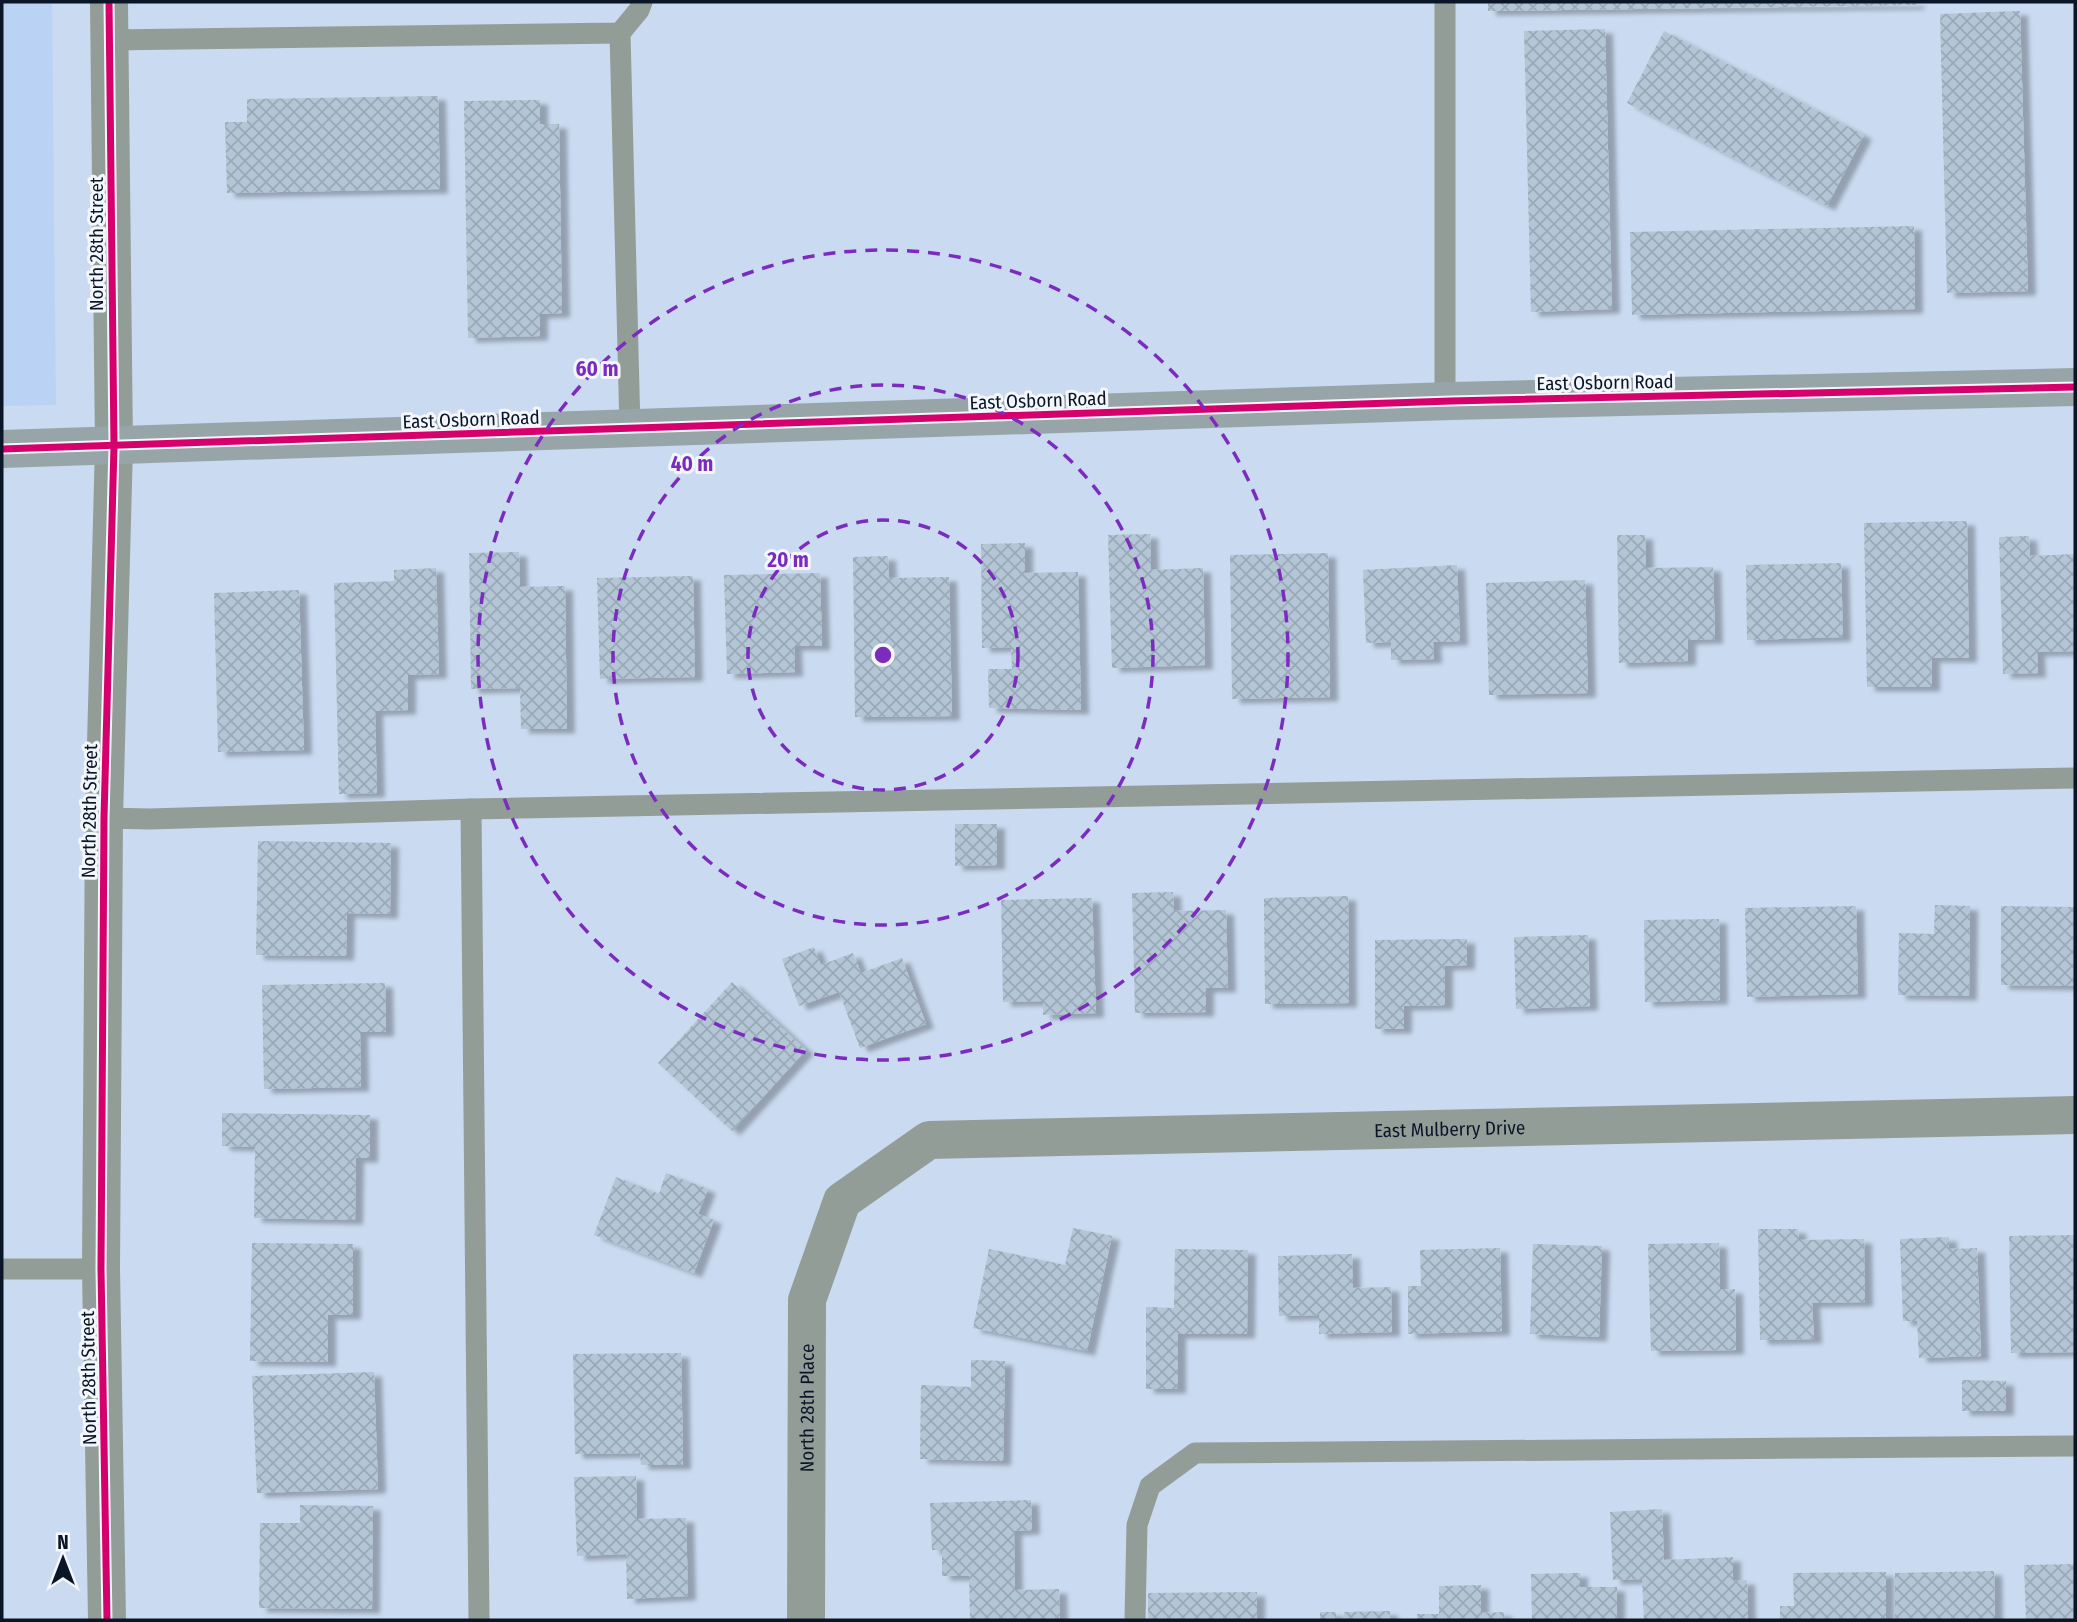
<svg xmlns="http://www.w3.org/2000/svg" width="2077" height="1622" viewBox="0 0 2077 1622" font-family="'Fira Sans Condensed',sans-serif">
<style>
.built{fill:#bad2f4}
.building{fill:url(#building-cross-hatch);filter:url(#shadow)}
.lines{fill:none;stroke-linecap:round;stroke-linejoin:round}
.service{stroke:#929d98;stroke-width:21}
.minor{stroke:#929d98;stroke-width:38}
.tertiary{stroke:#929d98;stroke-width:38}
.secondary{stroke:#97a5a8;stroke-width:38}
.cycleway-casing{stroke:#f3f7fc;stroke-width:11}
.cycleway{stroke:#d6006c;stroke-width:7}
.ring{fill:none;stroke:#7b2cbf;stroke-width:3.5;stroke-dasharray:12 9}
.labels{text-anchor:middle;stroke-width:6;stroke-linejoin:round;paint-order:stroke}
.street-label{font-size:19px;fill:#0a1628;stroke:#f3f7fc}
.centre{fill:#7b2cbf;stroke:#f3f7fc;stroke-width:3.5}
.ring-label{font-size:21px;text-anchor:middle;font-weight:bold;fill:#7b2cbf;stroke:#f3f7fc;stroke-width:6;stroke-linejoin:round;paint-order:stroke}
</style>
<defs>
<pattern id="building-cross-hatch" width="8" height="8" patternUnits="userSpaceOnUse" patternTransform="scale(1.75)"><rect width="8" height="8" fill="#b4c6d6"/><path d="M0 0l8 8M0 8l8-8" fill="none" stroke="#99a9b8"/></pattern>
<filter id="shadow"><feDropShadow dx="8" dy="4.5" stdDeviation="2" flood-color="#0004"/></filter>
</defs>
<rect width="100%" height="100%" fill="#cadaf0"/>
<polygon class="built" points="2,2 52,2 56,405 2,406"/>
<g class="building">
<polygon points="1488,2 1916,2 1917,5 1488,11"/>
<polygon points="2020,11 2028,291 1947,293 1940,14"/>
<polygon points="1605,29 1612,309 1531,312 1524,31"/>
<polygon points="1664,31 1864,135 1827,206 1627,103"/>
<polygon points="438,96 440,189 227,193 225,122 247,122 247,99"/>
<polygon points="540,100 540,124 559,124 562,313 540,314 540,336 468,338 464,101"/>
<polygon points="1914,226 1915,309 1632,315 1630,232"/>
<polygon points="1967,521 1969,658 1932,658 1932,687 1867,687 1864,523"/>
<polygon points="1150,534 1151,570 1203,568 1205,665 1112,668 1108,535"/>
<polygon points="1617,535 1645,535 1646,568 1713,567 1715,639 1688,640 1688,661 1619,663"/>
<polygon points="2029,536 2030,556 2075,554 2075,651 2037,652 2038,673 2003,674 1999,537"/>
<polygon points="1025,543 1025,573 1078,572 1081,710 989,708 988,669 1012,669 1011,647 982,648 981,544"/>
<polygon points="519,552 520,587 565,586 567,729 521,729 520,688 471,689 469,553"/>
<polygon points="1328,553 1330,697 1232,699 1230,555"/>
<polygon points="888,556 889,578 949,577 952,716 855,717 853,557"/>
<polygon points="1841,563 1843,637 1747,640 1746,565"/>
<polygon points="1457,565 1460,641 1433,642 1434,659 1391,660 1391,642 1366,643 1363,570"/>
<polygon points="436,568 439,674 408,675 408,710 375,711 377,793 339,794 334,583 394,581 394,570"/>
<polygon points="820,573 822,646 794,646 795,672 727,674 724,575"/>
<polygon points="693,576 695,677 600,679 597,578"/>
<polygon points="1585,580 1588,693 1489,695 1486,583"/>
<polygon points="299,590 304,750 218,752 214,593"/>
<polygon points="955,824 997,824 997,865 955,866"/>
<polygon points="258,841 391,843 390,914 347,913 346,956 256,955"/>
<polygon points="1173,892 1174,911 1226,910 1228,988 1206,988 1206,1012 1135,1013 1132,893"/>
<polygon points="1348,896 1349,1003 1265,1004 1264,898"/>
<polygon points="1092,898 1096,1013 1043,1015 1043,1001 1003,1002 1001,900"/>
<polygon points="1935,905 1970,906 1969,996 1898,995 1899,933 1934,934"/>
<polygon points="1856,906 1858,994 1747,997 1745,908"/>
<polygon points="2001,906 2075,907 2075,986 2001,985"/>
<polygon points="1719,919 1720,1000 1645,1002 1644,920"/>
<polygon points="1588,935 1590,1006 1516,1009 1514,937"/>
<polygon points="1467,939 1467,965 1445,966 1445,1005 1404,1006 1404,1029 1375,1029 1375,940"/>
<polygon points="814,947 821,965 853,953 861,973 902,958 926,1024 860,1048 839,992 799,1006 782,959"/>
<polygon points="732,982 806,1050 732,1131 658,1063"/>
<polygon points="385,983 386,1032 360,1032 361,1087 264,1089 262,985"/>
<polygon points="222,1113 370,1115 370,1158 356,1158 355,1220 254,1218 255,1147 222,1146"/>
<polygon points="666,1173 708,1189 698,1214 714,1220 694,1273 594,1235 616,1177 659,1194"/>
<polygon points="1073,1228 1112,1236 1087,1351 973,1328 989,1249 1065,1265"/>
<polygon points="1758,1229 1798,1229 1799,1240 1864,1239 1865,1302 1812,1303 1814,1339 1760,1340"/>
<polygon points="2075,1235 2075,1352 2011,1353 2009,1236"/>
<polygon points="1949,1237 1949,1249 1977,1248 1981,1356 1919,1358 1917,1321 1903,1321 1900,1239"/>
<polygon points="252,1243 353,1244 353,1315 328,1315 328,1362 250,1361"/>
<polygon points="1719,1243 1720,1290 1735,1289 1736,1350 1651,1351 1648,1244"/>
<polygon points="1533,1244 1602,1246 1599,1337 1530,1334"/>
<polygon points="1500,1248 1502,1331 1408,1334 1408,1286 1421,1286 1420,1250"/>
<polygon points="1175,1249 1248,1250 1247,1334 1178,1334 1178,1389 1146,1389 1146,1307 1174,1308"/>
<polygon points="1352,1254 1353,1288 1391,1287 1392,1332 1319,1334 1319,1315 1279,1316 1278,1256"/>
<polygon points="681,1353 683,1465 641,1465 640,1453 575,1454 573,1354"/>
<polygon points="971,1360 1005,1361 1003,1461 920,1459 921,1385 971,1387"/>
<polygon points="374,1372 378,1489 257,1493 252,1376"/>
<polygon points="1962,1380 2006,1381 2006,1411 1962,1411"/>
<polygon points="636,1476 637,1519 686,1518 688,1596 627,1599 626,1554 577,1556 574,1477"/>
<polygon points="1031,1500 1032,1530 1014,1531 1015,1590 1059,1589 1060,1620 970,1620 969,1576 942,1576 942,1550 932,1550 930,1503"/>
<polygon points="300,1505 373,1506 372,1609 259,1608 260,1523 300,1523"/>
<polygon points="1662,1509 1664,1560 1733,1557 1733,1581 1747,1580 1748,1620 1644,1620 1642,1579 1613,1580 1610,1512"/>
<polygon points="2075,1564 2075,1620 2026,1620 2024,1565"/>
<polygon points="1994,1571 1995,1620 1895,1620 1895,1573"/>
<polygon points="1886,1572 1886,1620 1780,1620 1780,1606 1794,1606 1793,1573"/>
<polygon points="1580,1573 1580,1587 1617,1587 1617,1620 1532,1620 1531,1574"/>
<polygon points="1481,1585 1481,1613 1504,1612 1504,1620 1417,1620 1417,1614 1439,1614 1439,1586"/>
<polygon points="1257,1592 1257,1620 1148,1620 1148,1593"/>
<polygon points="1390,1611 1390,1620 1344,1620 1344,1612"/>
<rect x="1320" y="1612" width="16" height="8"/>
</g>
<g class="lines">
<g class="service">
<polyline points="1445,2 1445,401"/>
<polyline points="620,33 630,429"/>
<polyline points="110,40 620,33 639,10 642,2"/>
<polyline points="471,809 479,1620"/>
<polyline points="104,818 150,819 471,809 2075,778"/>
<polyline points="2,1269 101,1269"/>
<polyline points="1135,1620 1137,1525 1150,1486 1195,1453 2075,1446"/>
</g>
<path class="minor" id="s1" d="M 806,1620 L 807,1300 L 842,1201 L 929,1140 L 2075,1115"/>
<polyline class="tertiary" points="107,1620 101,1269 104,818 114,446 109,2"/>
<polyline class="secondary" points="2,449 1451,401 2075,387"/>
<g class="cycleway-casing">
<g id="cycleway">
<polyline points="2,449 1451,401 2075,387"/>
<polyline points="107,1620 101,1269 104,818 114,446 109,2"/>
</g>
</g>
<use href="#cycleway" class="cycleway"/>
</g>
<g class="ring">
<circle cx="883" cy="655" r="135"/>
<circle cx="883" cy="655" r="270"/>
<circle cx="883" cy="655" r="405"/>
</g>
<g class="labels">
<g class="street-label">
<text transform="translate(96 244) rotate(-90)" y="7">North 28th Street</text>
<text transform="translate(1605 382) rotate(-1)" y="7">East Osborn Road</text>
<text transform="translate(1038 400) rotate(-2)" y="7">East Osborn Road</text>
<text transform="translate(471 419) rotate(-2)" y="7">East Osborn Road</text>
<text transform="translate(89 811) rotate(-89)" y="7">North 28th Street</text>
<text dy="7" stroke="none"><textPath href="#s1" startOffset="1052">East Mulberry Drive</textPath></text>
<text transform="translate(88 1378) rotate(-91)" y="7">North 28th Street</text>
<text dy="7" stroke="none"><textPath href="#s1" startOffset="212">North 28th Place</textPath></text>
</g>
</g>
<circle cx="883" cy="655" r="10" class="centre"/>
<g class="ring-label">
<text x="597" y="376">60 m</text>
<text x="692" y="471">40 m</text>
<text x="788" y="567">20 m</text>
</g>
<rect width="2077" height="1622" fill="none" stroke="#0a1628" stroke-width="7"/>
<g transform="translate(63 1559)" stroke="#f3f7fc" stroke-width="5" paint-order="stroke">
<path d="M0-5L12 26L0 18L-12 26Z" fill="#0a1628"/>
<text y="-10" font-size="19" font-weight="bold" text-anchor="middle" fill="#0a1628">N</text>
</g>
</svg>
